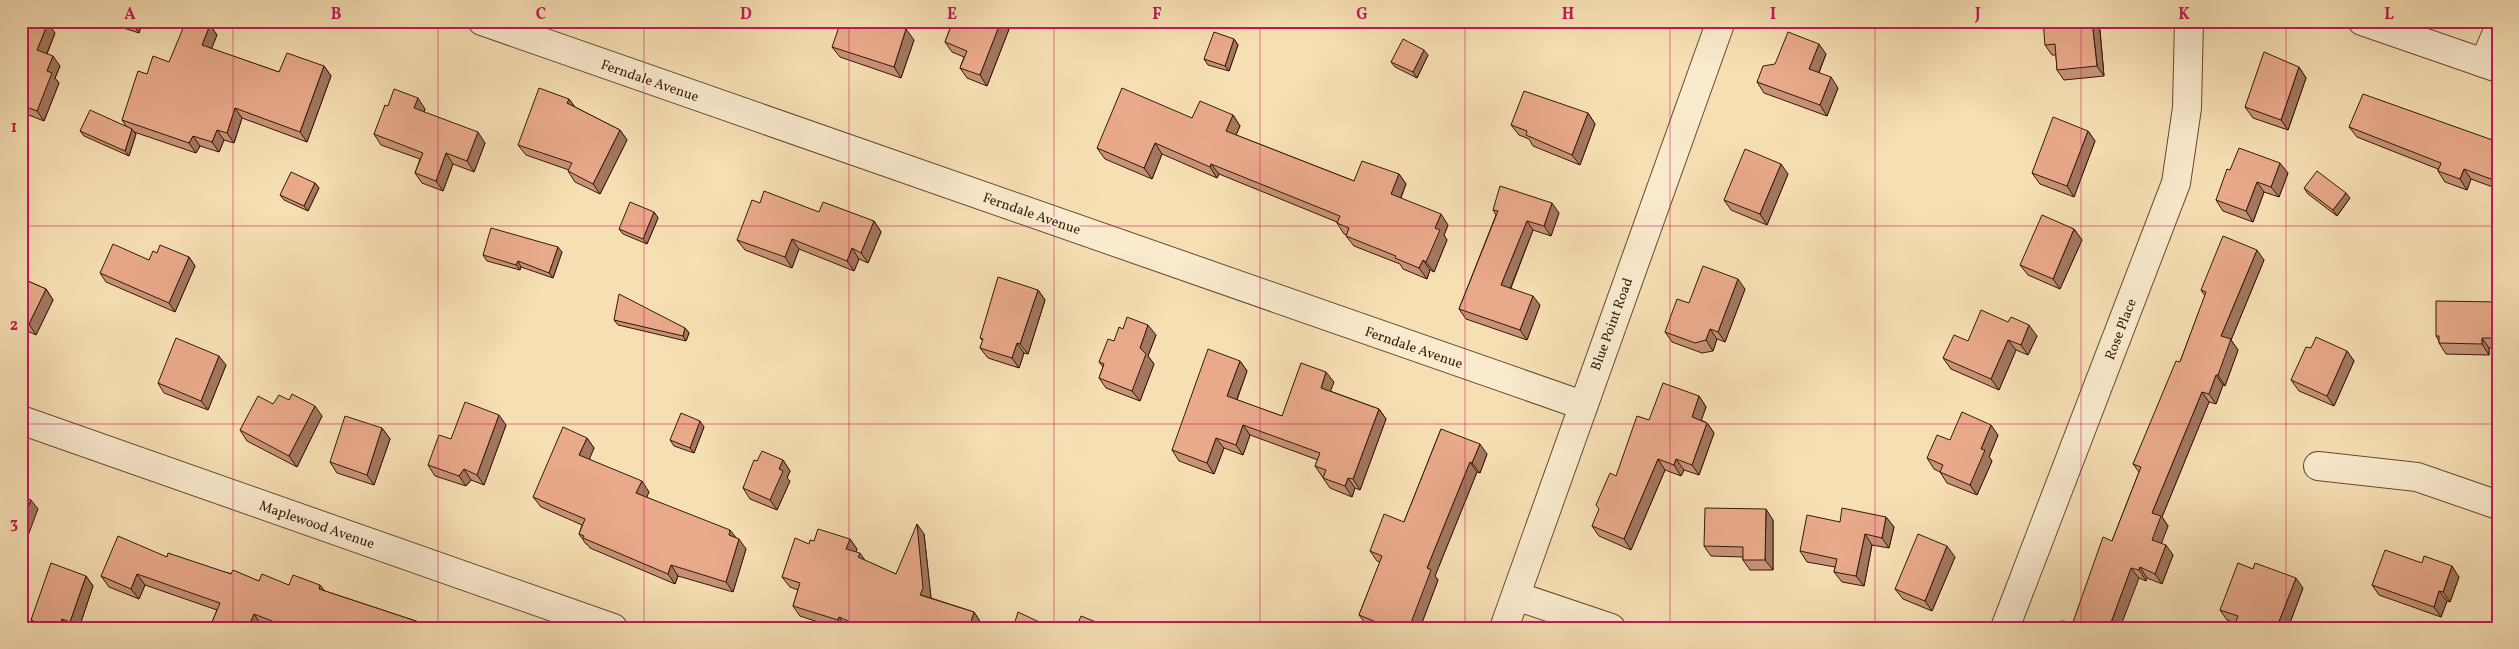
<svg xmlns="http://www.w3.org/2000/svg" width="2519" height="649" viewBox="0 0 2519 649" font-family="Vollkorn,serif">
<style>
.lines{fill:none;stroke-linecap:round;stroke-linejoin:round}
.minor-casing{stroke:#654b32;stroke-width:30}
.minor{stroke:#faeace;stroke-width:28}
.wall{fill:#c89278;stroke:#341a07}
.shaded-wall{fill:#a37761;stroke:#341a07}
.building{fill:#e9aa8b;stroke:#341a07}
.grid{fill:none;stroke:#c2185b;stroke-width:1;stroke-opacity:0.55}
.labels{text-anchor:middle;stroke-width:4;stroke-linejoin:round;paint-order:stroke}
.street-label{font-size:14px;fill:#341a07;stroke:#faeace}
.neatline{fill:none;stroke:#c2185b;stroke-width:2}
.grid-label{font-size:16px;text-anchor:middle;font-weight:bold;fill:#c2185b}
</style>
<rect width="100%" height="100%" fill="#f7dfb4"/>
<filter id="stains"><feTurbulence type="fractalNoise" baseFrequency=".004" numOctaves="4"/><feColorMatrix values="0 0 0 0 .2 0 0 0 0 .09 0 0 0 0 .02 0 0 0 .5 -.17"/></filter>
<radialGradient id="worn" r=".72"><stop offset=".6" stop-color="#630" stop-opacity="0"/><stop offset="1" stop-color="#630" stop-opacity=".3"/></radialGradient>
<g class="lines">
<g class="minor-casing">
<g id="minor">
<polyline points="482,21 1582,405"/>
<polyline points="2362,21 2498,68"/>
<polyline points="2484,63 2498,30"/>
<polyline points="21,420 613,628"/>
<polyline points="2318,466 2417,477 2498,505"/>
<polyline points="1516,596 1611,628"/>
<polyline points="1504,628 1721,21"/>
<polyline points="2005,628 2176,183 2187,108 2189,21"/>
</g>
</g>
<use href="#minor" class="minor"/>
</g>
<g class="wall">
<polygon points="109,21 143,21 139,33 111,24"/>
<polygon points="729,21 743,21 741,27"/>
<polygon points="953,21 1009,21 1011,24 987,86 967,78 960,68 964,57 952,52 945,42"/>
<polygon points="1129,21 1143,21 1141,27"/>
<polygon points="21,23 55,33 47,54 60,66 55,78 59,83 44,121 21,112"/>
<polygon points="210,25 217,35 211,49 279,72 324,66 331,76 307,142 242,118 234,143 224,140 219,152 200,146 196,153 134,132 136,134 129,156 84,136 80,131 126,126 122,120 169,62"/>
<polygon points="2100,30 2104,76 2064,80 2057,70 2056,55 2052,55 2045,45"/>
<polygon points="1234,39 1238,45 1229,71 1208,65 1204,59"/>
<polygon points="914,40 901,78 840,57 832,47"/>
<polygon points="1826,54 1819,73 1838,88 1827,116 1764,93 1757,82"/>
<polygon points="1428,55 1417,78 1395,67 1391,62"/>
<polygon points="2299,67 2306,78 2288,130 2253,118 2245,107"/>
<polygon points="569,99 575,107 620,130 627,140 600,194 575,182 568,171 569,170 526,155 518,145"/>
<polygon points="388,106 425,109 424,112 485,143 474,172 453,164 443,191 422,183 415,173 420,159 381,145 374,134"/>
<polygon points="1588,113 1595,124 1580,165 1533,146 1529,139 1519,135 1511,125"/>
<polygon points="1233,115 1240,126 1236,135 1354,181 1399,174 1406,184 1401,198 1448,225 1444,235 1447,240 1434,272 1430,270 1427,279 1403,269 1400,264 1354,246 1346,236 1347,235 1344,234 1337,223 1337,222 1219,174 1217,178 1162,154 1152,179 1105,159 1097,148 1192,118"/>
<polygon points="2349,127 2498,142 2498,189 2471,179 2467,190 2445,182 2438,171 2438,169 2357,137"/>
<polygon points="2088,131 2095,141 2074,197 2040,184 2032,173"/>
<polygon points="2230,170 2288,173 2279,197 2264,192 2253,222 2223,211 2216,200"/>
<polygon points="1788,174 1767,225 1731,210 1724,200"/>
<polygon points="315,183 319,188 308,211 284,200 280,195"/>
<polygon points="2304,188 2350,198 2337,216 2308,194"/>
<polygon points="760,203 874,221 881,232 868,263 859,259 854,271 799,249 792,268 745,250 737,240"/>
<polygon points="1493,210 1559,213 1551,236 1533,230 1511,288 1540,305 1527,340 1466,319 1459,309 1496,215"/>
<polygon points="654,212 658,218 647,244 623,234 619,229"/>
<polygon points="2074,229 2082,240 2060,289 2028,275 2020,265"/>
<polygon points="562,252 553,278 521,267 520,270 487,261 483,255"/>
<polygon points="157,253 189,257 195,266 175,312 106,282 100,273 149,260"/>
<polygon points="2264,260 2231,340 2238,350 2225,386 2223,385 2216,404 2209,402 2162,517 2168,526 2161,543 2173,555 2162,584 2147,578 2146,581 2139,578 2073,622 2112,541 2139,472 2133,464 2180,362 2205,296 2201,290"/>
<polygon points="21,278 46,289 53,300 36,335 21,328"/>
<polygon points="1745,289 1725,342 1717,339 1713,351 1702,353 1672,342 1665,332 1689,303"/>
<polygon points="1038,290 1045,300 1028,354 1024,353 1019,368 988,358 980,348 983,341 980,338"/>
<polygon points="2498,302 2498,348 2489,348 2489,355 2446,354 2439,343 2439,341 2436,336"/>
<polygon points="614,320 685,328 689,333 686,341 618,325"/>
<polygon points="1123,329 1156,335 1148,356 1154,364 1140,401 1106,388 1099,378 1103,367 1099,362"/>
<polygon points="2037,336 2028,355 2016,350 1999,390 1951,369 1943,358 1968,341"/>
<polygon points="2347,351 2354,361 2334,406 2299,391 2291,380"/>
<polygon points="1240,361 1247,371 1237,400 1282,416 1334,382 1330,391 1379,409 1386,419 1360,490 1355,488 1352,497 1330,488 1315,466 1318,460 1250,435 1243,455 1224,448 1214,474 1179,461 1172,450"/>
<polygon points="226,365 208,410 164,393 158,383"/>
<polygon points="1699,396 1706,407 1701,420 1707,423 1714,433 1699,475 1684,470 1681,476 1665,470 1631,550 1599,536 1592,526 1649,420"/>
<polygon points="289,400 322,416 297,467 247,441 240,430 273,404"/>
<polygon points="506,425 484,485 471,480 466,486 435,476 428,465 451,439"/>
<polygon points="704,427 694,453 674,446 670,440"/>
<polygon points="382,428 390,439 374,485 337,473 330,462"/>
<polygon points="1441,429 1487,454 1480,473 1477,472 1435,576 1438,580 1420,628 1372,628 1367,626 1359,615 1380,562 1377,561 1370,551 1404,522"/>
<polygon points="1998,435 1989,457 1992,461 1977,495 1947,483 1940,472 1934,469 1927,458 1950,440"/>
<polygon points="587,438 594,448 589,459 649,492 646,497 736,538 746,549 733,592 678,576 675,584 590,548 588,545 586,544 579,534 582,525 541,507 533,497"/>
<polygon points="783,460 790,471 787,478 790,481 777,510 750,499 743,488 757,461"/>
<polygon points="1886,517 1894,527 1889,548 1872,545 1864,586 1842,582 1834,572 1835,567 1807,562 1800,551 1840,522"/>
<polygon points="1773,520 1773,570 1750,570 1743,560 1743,557 1711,556 1704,546"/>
<polygon points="924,534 931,598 974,612 981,623 979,628 836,628 800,616 793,606 798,590 790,587 782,577 814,541 850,539 857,549 856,552 864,560 896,574"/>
<polygon points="167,557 259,581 289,585 325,591 437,628 269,628 261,625 260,628 211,628 210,627 217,610 145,585 139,599 109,587 101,576"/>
<polygon points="1955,557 1932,611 1903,599 1895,589"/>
<polygon points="86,576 93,586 79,628 36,628 31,620"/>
<polygon points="2459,577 2450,602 2447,601 2441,617 2379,595 2372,585"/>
<polygon points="2303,588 2288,628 2236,628 2234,626 2235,623 2227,620 2220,610"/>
</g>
<g class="shaded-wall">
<polygon points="133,21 143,21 139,33 132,23"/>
<polygon points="737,21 743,21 741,27"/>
<polygon points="1001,21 1009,21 1011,24 987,86 980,75"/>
<polygon points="1137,21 1143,21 1141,27"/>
<polygon points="2092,21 2099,21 2104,76 2097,66"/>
<polygon points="48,23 55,33 44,60 37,50"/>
<polygon points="210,25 217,35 209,55 202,45"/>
<polygon points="906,29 914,40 901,78 894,67"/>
<polygon points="1234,39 1238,45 1229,71 1225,66"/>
<polygon points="1819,44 1826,54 1816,79 1809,69"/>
<polygon points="1424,50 1428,55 1417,78 1413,72"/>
<polygon points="53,56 60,66 55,78 59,83 44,121 37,111 47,71"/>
<polygon points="324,66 331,76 307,142 300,132"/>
<polygon points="2299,67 2306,78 2288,130 2281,120"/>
<polygon points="1831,77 1838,88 1827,116 1820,105"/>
<polygon points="418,98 425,109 422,118 414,108"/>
<polygon points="569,99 576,109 567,103"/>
<polygon points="235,108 242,118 234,143 227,133"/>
<polygon points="1588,113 1595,124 1580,165 1572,155"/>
<polygon points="1233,115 1240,126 1233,142 1226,131"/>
<polygon points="132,129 136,134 129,156 125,151"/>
<polygon points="217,130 224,140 219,152 212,142"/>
<polygon points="620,130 627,140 600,194 593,184"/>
<polygon points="2088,131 2095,141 2074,197 2067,186"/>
<polygon points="478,132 485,143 474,172 467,161"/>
<polygon points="193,136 200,146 196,153 189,143"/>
<polygon points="1155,143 1162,154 1152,179 1144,168"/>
<polygon points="446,153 453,164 443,191 436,181"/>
<polygon points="2280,163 2288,173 2279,197 2271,187"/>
<polygon points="1211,164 1219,174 1217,178 1210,167"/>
<polygon points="1781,164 1788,174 1767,225 1760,214"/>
<polygon points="2464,169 2471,179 2467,190 2460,179"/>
<polygon points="1399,174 1406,184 1398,204 1391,194"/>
<polygon points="2257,182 2264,192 2253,222 2246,211"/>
<polygon points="315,183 319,188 308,211 304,206"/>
<polygon points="2346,193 2350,198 2337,216 2333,210"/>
<polygon points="1552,203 1559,213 1551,236 1544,226"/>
<polygon points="654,212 658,218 647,244 643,239"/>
<polygon points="1441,214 1448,225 1444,235 1447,240 1434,272 1426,262 1435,228"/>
<polygon points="874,221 881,232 868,263 861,253"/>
<polygon points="1527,221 1533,230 1508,294 1501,285"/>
<polygon points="2074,229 2082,240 2060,289 2053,279"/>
<polygon points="792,239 799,249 792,268 785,257"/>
<polygon points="558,247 562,252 553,278 549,273"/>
<polygon points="852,248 859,259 854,271 847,261"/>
<polygon points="2257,250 2264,260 2231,340 2238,350 2225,386 2218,375 2221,336"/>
<polygon points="189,257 195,266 175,312 169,303"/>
<polygon points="1423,260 1430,270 1427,279 1419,268"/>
<polygon points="518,261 521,267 520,270 516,265"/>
<polygon points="1738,279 1745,289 1725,342 1718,332"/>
<polygon points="46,289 53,300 36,335 29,324"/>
<polygon points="1038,290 1045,300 1028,354 1020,344"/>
<polygon points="1533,296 1540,305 1527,340 1520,330"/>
<polygon points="1148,325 1156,335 1148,356 1154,364 1140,401 1132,391 1140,348"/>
<polygon points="2029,325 2037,336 2028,355 2021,345"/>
<polygon points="685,328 689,333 686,341 683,336"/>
<polygon points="1710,329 1717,339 1713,351 1706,340"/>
<polygon points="2482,338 2489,348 2489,355 2482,344"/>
<polygon points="2008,340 2016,350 1999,390 1991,379"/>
<polygon points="1017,343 1024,353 1019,368 1012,358"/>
<polygon points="2347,351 2354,361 2334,406 2327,396"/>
<polygon points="219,356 226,365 208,410 201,401"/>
<polygon points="1240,361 1247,371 1234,407 1227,396"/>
<polygon points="1326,372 1334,382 1328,398 1321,388"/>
<polygon points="2216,375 2223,385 2216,404 2209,394"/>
<polygon points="2202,392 2209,402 2162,517 2168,526 2159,550 2152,540 2152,513"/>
<polygon points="1699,396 1706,407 1699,427 1692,417"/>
<polygon points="315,406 322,416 297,467 289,456"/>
<polygon points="1379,409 1386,419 1360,490 1353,479"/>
<polygon points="499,415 506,425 484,485 477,475"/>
<polygon points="700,421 704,427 694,453 690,448"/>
<polygon points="1707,423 1714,433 1699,475 1692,465"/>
<polygon points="1243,425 1250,435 1243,455 1236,445"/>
<polygon points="1991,425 1998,435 1989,457 1992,461 1977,495 1970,485 1981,449"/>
<polygon points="382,428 390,439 374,485 367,475"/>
<polygon points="587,438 594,448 587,465 579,455"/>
<polygon points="1216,438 1224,448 1214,474 1207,463"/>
<polygon points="1480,444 1487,454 1480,473 1472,463"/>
<polygon points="1658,459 1665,470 1631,550 1624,539"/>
<polygon points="1676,459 1684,470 1681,476 1674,465"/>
<polygon points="783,460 790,471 787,478 790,481 777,510 770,500 779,469"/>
<polygon points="1470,462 1477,472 1435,576 1438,580 1420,628 1409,628 1427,568"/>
<polygon points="464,469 471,480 466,486 459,476"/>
<polygon points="1348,478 1355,488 1352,497 1345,486"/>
<polygon points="642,481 649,492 644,504 636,493"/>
<polygon points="31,500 38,509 21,554 21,525"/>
<polygon points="1766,509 1773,520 1773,570 1765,560"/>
<polygon points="1886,517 1894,527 1889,548 1882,538"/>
<polygon points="917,524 924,534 931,598 920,595"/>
<polygon points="730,530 738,540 729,535"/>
<polygon points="1865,534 1872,545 1864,586 1856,576"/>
<polygon points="739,539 746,549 733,592 726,582"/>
<polygon points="850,539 857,549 854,559 846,549"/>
<polygon points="2166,545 2173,555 2162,584 2155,574"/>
<polygon points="1947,546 1955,557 1932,611 1925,601"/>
<polygon points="860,553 867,563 858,557"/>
<polygon points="671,565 678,576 675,584 668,574"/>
<polygon points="2452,566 2459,577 2450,602 2443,592"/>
<polygon points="2140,567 2147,578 2146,581 2139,570"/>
<polygon points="2131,568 2139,578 2120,628 2109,628"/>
<polygon points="137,574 145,585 139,599 131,589"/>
<polygon points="86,576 93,586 79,628 74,628 70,622"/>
<polygon points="2296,578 2303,588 2288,628 2281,628 2278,624"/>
<polygon points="320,585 328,595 319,589"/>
<polygon points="2439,591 2447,601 2441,617 2434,607"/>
<polygon points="974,612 981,623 979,628 969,628"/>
<polygon points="254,614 261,625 260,628 248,628"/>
<polygon points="839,617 846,627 846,628 843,628 838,620"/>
<polygon points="62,619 68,628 59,628"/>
<polygon points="2272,621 2277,628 2270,628"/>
</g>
<g class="building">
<polygon points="22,21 44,21 48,23 37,50 53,56 47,71 52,73 37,111 21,105 21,23"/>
<polygon points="186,21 201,21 210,25 202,45 279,72 287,53 324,66 300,132 235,108 227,133 217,130 212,142 193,136 189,143 122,120 138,71 147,74 153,56 169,62"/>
<polygon points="841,21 882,21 906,29 894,67 832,47"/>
<polygon points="953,21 1001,21 980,75 960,68 967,51 945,42"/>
<polygon points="2043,21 2092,21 2097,66 2057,70 2055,44 2045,45"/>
<polygon points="1214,32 1234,39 1225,66 1204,59"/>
<polygon points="1788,32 1819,44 1809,69 1831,77 1820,105 1757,82 1763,66 1775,64"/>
<polygon points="1403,39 1424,50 1413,72 1391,62"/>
<polygon points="2264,52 2299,67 2281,120 2245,107"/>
<polygon points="539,88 569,99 567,103 620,130 593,184 568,171 572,163 518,145"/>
<polygon points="1122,88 1192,118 1200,101 1233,115 1226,131 1354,181 1362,161 1399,174 1391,194 1441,214 1435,228 1440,230 1426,262 1423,260 1419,268 1395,258 1396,256 1346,236 1349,228 1337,223 1340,216 1211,164 1210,167 1155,143 1144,168 1097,148"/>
<polygon points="394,89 418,98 414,108 478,132 467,161 446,153 436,181 415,173 423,153 374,134 385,105 388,106"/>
<polygon points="1524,91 1588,113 1572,155 1526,135 1527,131 1511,125"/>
<polygon points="2363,94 2498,142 2498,178 2496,181 2464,169 2460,179 2438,171 2441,163 2349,127"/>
<polygon points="90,110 132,129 125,151 80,131"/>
<polygon points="2053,117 2088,131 2067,186 2032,173"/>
<polygon points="2239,148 2280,163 2271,187 2257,182 2246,211 2216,200 2227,169 2230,170"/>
<polygon points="1745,149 1781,164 1760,214 1724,200"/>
<polygon points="2317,171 2346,193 2333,210 2304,188"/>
<polygon points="291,172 315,183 304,206 280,195"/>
<polygon points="1500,186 1552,203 1544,226 1527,221 1501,285 1533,296 1520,330 1459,309 1498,211 1493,210"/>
<polygon points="764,191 819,212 823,202 874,221 861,253 852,248 847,261 792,239 785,257 737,240 752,200 760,203"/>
<polygon points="630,202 654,212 643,239 619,229"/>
<polygon points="2042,215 2074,229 2053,279 2020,265"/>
<polygon points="491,228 558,247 549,273 518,261 516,265 483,255"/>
<polygon points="2223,236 2257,250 2221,336 2231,339 2218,375 2216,375 2209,394 2202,392 2152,513 2161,516 2152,540 2166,545 2155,574 2140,567 2139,570 2131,568 2109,628 2059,628 2061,621 2073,622 2103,537 2112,541 2141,467 2133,464 2176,361 2180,362 2206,292 2201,290"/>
<polygon points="113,244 149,260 153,251 157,253 160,245 189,257 169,303 100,273"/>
<polygon points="1703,266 1738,279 1718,332 1710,329 1706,340 1695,343 1665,332 1677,299 1689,303"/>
<polygon points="998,277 1038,290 1020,344 1017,343 1012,358 980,348 983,339 980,338"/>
<polygon points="21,278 46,289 29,324 21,321"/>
<polygon points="619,294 685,328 683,336 614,320"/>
<polygon points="2436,301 2498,302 2498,338 2482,338 2482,344 2439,343 2439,336 2436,336"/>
<polygon points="1981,310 2008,322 2011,317 2029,325 2021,345 2008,340 1991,379 1943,358 1954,335 1968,341"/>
<polygon points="1127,317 1148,325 1140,348 1146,354 1132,391 1099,378 1104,364 1099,362 1108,339 1114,341 1119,327 1123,329"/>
<polygon points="2316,337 2347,351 2327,396 2291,380 2306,347 2311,348"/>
<polygon points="176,338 219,356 201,401 158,383"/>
<polygon points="1208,349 1240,361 1227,396 1282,416 1301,363 1326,372 1321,388 1379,409 1353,479 1348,478 1345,486 1323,478 1326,470 1315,466 1320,453 1243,425 1236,445 1216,438 1207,463 1172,450"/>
<polygon points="1663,383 1699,396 1692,417 1707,423 1692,465 1676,459 1674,465 1658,459 1624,539 1592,526 1599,509 1596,505 1610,473 1616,476 1637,416 1649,420"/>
<polygon points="292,394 315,406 289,456 240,430 258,396 273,404 279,395 289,400"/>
<polygon points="465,402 499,415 477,475 464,469 459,476 428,465 439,435 451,439"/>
<polygon points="1962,412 1991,425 1981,449 1985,450 1970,485 1940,472 1943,465 1927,458 1937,435 1950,440"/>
<polygon points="681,413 700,421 690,448 670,440"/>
<polygon points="345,416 382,428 367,475 330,462"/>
<polygon points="563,427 587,438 579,455 642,481 636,493 730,530 729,535 739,539 726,582 671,565 668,574 583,538 584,536 579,534 585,519 533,497"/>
<polygon points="1441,429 1480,444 1472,463 1470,462 1427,568 1431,570 1409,628 1373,628 1376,622 1359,615 1382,556 1370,551 1384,514 1404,522"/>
<polygon points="762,451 783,460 779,469 783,471 770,500 743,488 754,460 757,461"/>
<polygon points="21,496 31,500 21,525"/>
<polygon points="1705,508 1766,509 1765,560 1743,560 1743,547 1704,546"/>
<polygon points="1842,508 1886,517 1882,538 1865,534 1856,576 1834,572 1837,559 1800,551 1807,515 1840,522"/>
<polygon points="917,524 923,588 920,595 974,612 969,628 864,628 839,617 838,620 793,606 800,583 782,577 795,538 809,544 810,540 814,541 818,529 850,539 846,549 860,553 858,557 896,574"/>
<polygon points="1918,534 1947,546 1925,601 1895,589"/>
<polygon points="118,536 167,557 168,553 231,574 233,570 259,581 262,574 289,585 293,575 320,585 319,589 437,628 309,628 302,625 301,628 290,628 254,614 248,628 212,628 210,627 220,603 137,574 131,589 101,576"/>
<polygon points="2385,550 2422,563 2424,556 2452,566 2443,592 2439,591 2434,607 2372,585"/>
<polygon points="51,563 86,576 70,622 62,619 59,628 51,628 31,620"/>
<polygon points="2238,563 2253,569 2255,563 2296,578 2278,624 2272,621 2270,628 2239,628 2234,626 2238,616 2220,610"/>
<polygon points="1018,612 1052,628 1013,628"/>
<polygon points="1081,616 1111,628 1076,628"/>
</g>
<path class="grid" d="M 233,21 L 233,628M 438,21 L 438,628M 644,21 L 644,628M 849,21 L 849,628M 1054,21 L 1054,628M 1260,21 L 1260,628M 1465,21 L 1465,628M 1670,21 L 1670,628M 1875,21 L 1875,628M 2081,21 L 2081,628M 2286,21 L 2286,628M 21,226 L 2498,226M 21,424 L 2498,424"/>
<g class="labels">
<g class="street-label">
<text transform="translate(650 80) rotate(19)" y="5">Ferndale Avenue</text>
<text transform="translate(1032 213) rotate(19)" y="5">Ferndale Avenue</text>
<text transform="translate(1611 324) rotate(-70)" y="5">Blue Point Road</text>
<text transform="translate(2120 329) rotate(-69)" y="5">Rose Place</text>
<text transform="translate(1414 347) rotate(19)" y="5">Ferndale Avenue</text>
<text transform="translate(317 524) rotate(19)" y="5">Maplewood Avenue</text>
</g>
</g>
<rect width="2519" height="649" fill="none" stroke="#f7dfb4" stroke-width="55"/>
<rect x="28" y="28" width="2464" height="594" class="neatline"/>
<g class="grid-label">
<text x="130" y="19">A</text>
<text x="336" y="19">B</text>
<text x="541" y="19">C</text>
<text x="746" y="19">D</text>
<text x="952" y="19">E</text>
<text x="1157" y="19">F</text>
<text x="1362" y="19">G</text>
<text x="1568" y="19">H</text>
<text x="1773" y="19">I</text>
<text x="1978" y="19">J</text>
<text x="2184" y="19">K</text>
<text x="2389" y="19">L</text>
<text x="14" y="132">1</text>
<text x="14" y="330">2</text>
<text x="14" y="528">3</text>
</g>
<rect width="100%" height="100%" filter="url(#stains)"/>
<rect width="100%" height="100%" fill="url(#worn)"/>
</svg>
